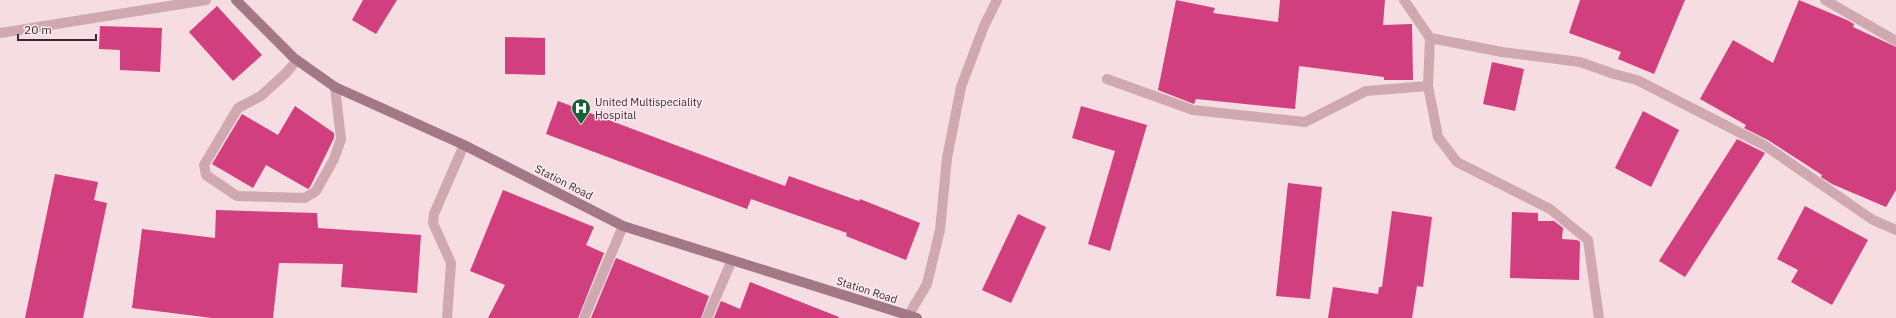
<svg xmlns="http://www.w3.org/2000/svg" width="1896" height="318" viewBox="0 0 1896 318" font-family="'IBM Plex Sans',sans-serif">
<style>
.building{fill:#d13f7f}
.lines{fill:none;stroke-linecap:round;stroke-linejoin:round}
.lane{stroke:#cfa8b0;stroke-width:10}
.street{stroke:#cfa8b0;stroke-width:10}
.secondary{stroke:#a37886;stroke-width:10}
.labels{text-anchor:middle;stroke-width:3;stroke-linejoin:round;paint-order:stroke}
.poi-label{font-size:11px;fill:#3b292f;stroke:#fceaed;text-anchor:start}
.street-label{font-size:11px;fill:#3b292f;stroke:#fceaed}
</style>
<rect width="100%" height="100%" fill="#f5dde1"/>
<g class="building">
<polygon points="363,0 397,0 376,34 352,20"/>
<polygon points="1176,0 1215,8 1213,13 1278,22 1280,0 1385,0 1383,25 1412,24 1413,80 1384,80 1384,77 1299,66 1295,109 1196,99 1194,104 1158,90"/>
<polygon points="1580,0 1685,0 1654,74 1618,59 1621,52 1569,33"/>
<polygon points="1799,0 1847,20 1854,24 1853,27 1896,47 1896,190 1886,207 1832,184 1821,177 1822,175 1768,140 1744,128 1746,125 1700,99 1733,40 1773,63"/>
<polygon points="217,6 262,55 233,81 189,32"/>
<polygon points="100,26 162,28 160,72 120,70 120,50 99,49"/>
<polygon points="505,37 545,38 545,75 505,74"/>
<polygon points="1492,62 1524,69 1515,111 1483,104"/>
<polygon points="558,101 785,186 789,176 859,201 860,199 920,223 906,260 846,236 847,233 751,199 747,209 546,134"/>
<polygon points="295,106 334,133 334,138 310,187 308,189 266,165 253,188 212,164 242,114 278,135"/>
<polygon points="1081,106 1147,125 1110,251 1088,244 1115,151 1072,138"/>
<polygon points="1643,111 1679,130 1651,187 1615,168"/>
<polygon points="1737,139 1765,153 1685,277 1659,261"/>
<polygon points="55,174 98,182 94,200 107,203 83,318 25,318"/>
<polygon points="1288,183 1322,187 1310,299 1276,296"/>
<polygon points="503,190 594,227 586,245 604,253 578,318 488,318 505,285 470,271"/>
<polygon points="1805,206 1868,240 1832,305 1791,282 1798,270 1777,259"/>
<polygon points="216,210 317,213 318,228 421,235 417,293 341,287 343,264 279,263 273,318 212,318 132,308 142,229 215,238"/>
<polygon points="1392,211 1432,217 1423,287 1417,286 1412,318 1328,318 1333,287 1378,294 1379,287 1382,287"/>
<polygon points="1512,212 1538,213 1538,221 1554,221 1563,228 1562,239 1577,240 1580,242 1579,280 1510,278"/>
<polygon points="1018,214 1046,227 1011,303 982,290"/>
<polygon points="616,258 709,296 701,318 591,318"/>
<polygon points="750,282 839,317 838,318 714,318 721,301 740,309"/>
</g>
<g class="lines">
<polyline class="lane" points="908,316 927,284 940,230 947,158 961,87 984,26 997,0"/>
<g class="street">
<polyline points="1404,0 1430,38 1502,52 1580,62 1614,74 1637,80 1764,145 1873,220 1896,230"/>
<polyline points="1825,0 1896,41"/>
<polyline points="0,33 206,0"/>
<polyline points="1430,38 1428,86 1438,137 1457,162 1550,209 1588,240 1599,318"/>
<polyline points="297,60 286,73 261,96 238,108 204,165 206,175 237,196 305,198 316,191 334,159 341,139 335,87"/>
<polyline points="1107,79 1193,110 1305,122 1366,91 1428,86"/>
<polyline points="447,318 451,263 433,223 434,214 464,145"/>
<polyline points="584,318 623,226"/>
<polyline points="707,318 732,260"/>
</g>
<polyline class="secondary" points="236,0 294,58 335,87 464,145 623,226 917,318"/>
</g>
<defs>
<g id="hospital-pin" transform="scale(1)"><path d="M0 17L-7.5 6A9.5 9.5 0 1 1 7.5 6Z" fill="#196135" stroke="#fceaed"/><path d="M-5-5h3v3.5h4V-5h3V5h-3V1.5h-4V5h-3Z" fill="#fff"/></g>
</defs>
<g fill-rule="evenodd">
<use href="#hospital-pin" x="581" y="108"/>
</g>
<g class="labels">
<g class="poi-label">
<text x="595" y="106">United Multispeciality<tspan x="595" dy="13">Hospital</tspan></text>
</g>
<g class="street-label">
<text transform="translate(564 182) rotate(27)" y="4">Station Road</text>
<text transform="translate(867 290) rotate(18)" y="4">Station Road</text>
</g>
</g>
<path d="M18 34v6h78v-6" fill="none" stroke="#3b292f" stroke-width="2"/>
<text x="24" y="34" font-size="12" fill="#3b292f" stroke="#fceaed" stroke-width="3" paint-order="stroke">20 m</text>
</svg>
